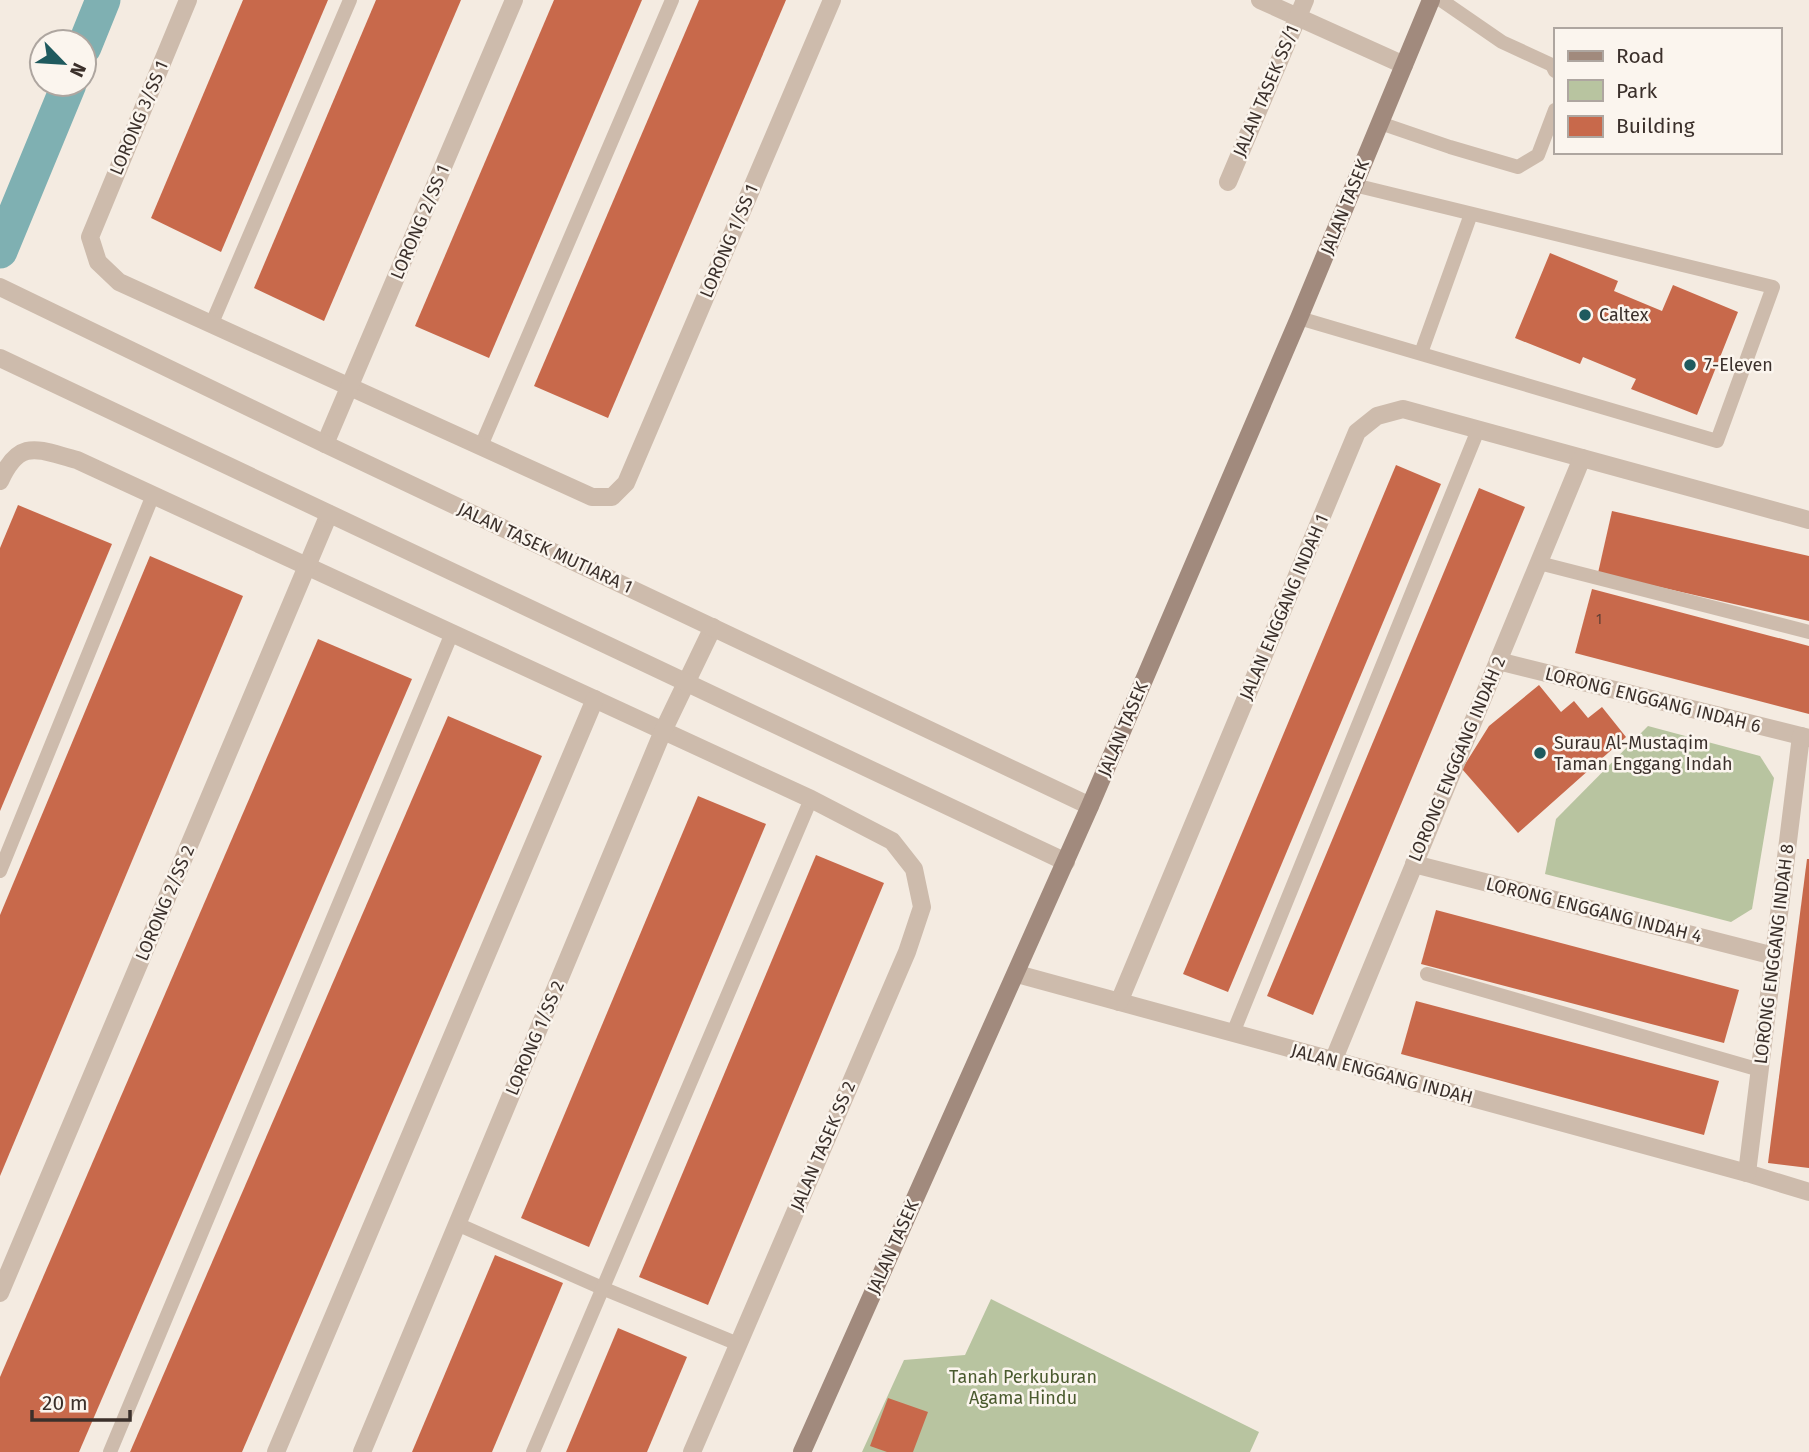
<svg xmlns="http://www.w3.org/2000/svg" width="1809" height="1452" viewBox="0 0 1809 1452" font-family="'Fira Sans',sans-serif">
<style>
.green{fill:#b8c4a0}
.lines{fill:none;stroke-linecap:round;stroke-linejoin:round}
.canal{stroke:#7fb0b2;stroke-width:35}
.building{fill:#c8694b}
.service{stroke:#cdbbac;stroke-width:14}
.minor{stroke:#cdbbac;stroke-width:18}
.tertiary{stroke:#cdbbac;stroke-width:18}
.secondary{stroke:#a18a7d;stroke-width:18}
.poi-dot{fill:#1f5a5e;stroke:#fbf5ee;stroke-width:2.5}
.labels{text-anchor:middle;stroke-width:5;stroke-linejoin:round;paint-order:stroke}
.number-label{font-size:14px;fill:#5e3e33}
.street-label{font-size:18px;fill:#3b302b;stroke:#fbf5ee}
.poi-label{font-size:18px;fill:#3b302b;stroke:#fbf5ee;text-anchor:start}
.park-label{font-size:18px;fill:#4a5a2e;stroke:#fbf5ee}
</style>
<rect width="100%" height="100%" fill="#f4ebe1"/>
<g class="green">
<polygon points="1648,726 1760,756 1774,778 1752,909 1731,922 1545,874 1556,819"/>
<polygon points="991,1299 1259,1432 1250,1452 862,1452 904,1360 965,1355"/>
</g>
<g class="lines">
<g class="canal">
<polyline points="84,47 103,0"/>
<polyline points="0,251 69,84"/>
</g>
</g>
<g class="building">
<polygon points="243,0 328,0 221,252 151,218"/>
<polygon points="376,0 461,0 324,321 254,288"/>
<polygon points="554,0 642,0 489,358 415,326"/>
<polygon points="699,0 786,0 608,418 534,386"/>
<polygon points="1550,253 1618,281 1614,291 1662,311 1673,285 1738,312 1697,415 1631,389 1636,379 1583,357 1580,364 1515,338"/>
<polygon points="1396,465 1441,484 1228,992 1183,974"/>
<polygon points="1479,488 1525,507 1313,1015 1267,996"/>
<polygon points="18,505 112,544 0,811 0,548"/>
<polygon points="1612,511 1809,556 1809,621 1598,573"/>
<polygon points="150,556 243,596 0,1176 0,915"/>
<polygon points="1592,589 1809,646 1809,714 1575,653"/>
<polygon points="318,639 412,679 79,1452 0,1452 0,1377"/>
<polygon points="1539,685 1561,712 1574,701 1588,718 1602,707 1626,737 1518,833 1462,769 1489,726"/>
<polygon points="448,716 542,756 242,1452 130,1452"/>
<polygon points="698,796 766,824 589,1247 521,1218"/>
<polygon points="816,855 884,883 708,1305 639,1277"/>
<polygon points="1807,859 1809,859 1809,1168 1768,1163"/>
<polygon points="1436,910 1739,990 1724,1043 1421,964"/>
<polygon points="1416,1001 1719,1081 1704,1135 1401,1054"/>
<polygon points="495,1255 563,1283 492,1452 412,1452"/>
<polygon points="618,1328 687,1357 647,1452 566,1452"/>
<polygon points="888,1398 928,1412 913,1452 887,1452 870,1446"/>
</g>
<g class="lines">
<g class="service">
<polyline points="1441,0 1502,42 1552,65 1555,71"/>
<polyline points="1380,123 1450,147 1518,167 1538,155 1555,110"/>
<polyline points="1299,318 1717,441 1773,287 1354,185"/>
<polyline points="212,323 350,0"/>
<polyline points="1421,353 1471,214"/>
<polyline points="481,446 672,0"/>
<polyline points="1539,563 1809,632"/>
<polyline points="0,871 153,495"/>
<polyline points="1427,974 1760,1070"/>
<polyline points="1233,1033 1478,430"/>
<polyline points="457,1224 602,1288 738,1344"/>
<polyline points="110,1452 452,633"/>
<polyline points="533,1452 811,799"/>
</g>
<g class="minor">
<polyline points="188,0 90,237 98,262 119,282 592,497 612,497 626,483 832,0"/>
<polyline points="1260,0 1404,65"/>
<polyline points="1228,182 1305,0"/>
<polyline points="325,444 514,0"/>
<path d="M 0,481 C 20,437 38,450 77,460 L 811,799 L 892,841 L 914,869 L 922,907 L 907,952 L 692,1452"/>
<polyline points="1498,661 1809,738"/>
<polyline points="1414,864 1774,956"/>
<polyline points="1017,974 1747,1173 1809,1192"/>
<polyline points="1119,1002 1357,432 1377,416 1403,409 1809,520"/>
<polyline points="1333,1061 1582,458"/>
<polyline points="1747,1173 1801,736"/>
<polyline points="0,1293 329,514"/>
<polyline points="276,1452 595,699"/>
<polyline points="362,1452 663,731 713,627"/>
</g>
<g class="tertiary">
<polyline points="0,287 325,444 1090,806"/>
<polyline points="0,358 1066,862"/>
</g>
<polyline class="secondary" points="802,1452 1090,806 1299,318 1431,0"/>
</g>
<g class="poi-dot">
<circle cx="1585" cy="315" r="7"/>
<circle cx="1690" cy="365" r="7"/>
<circle cx="1540" cy="753" r="7"/>
</g>
<g class="labels">
<g class="number-label">
<text x="1599" y="624">1</text>
</g>
<g class="street-label">
<text transform="translate(1266 91) rotate(-67)" y="6">JALAN TASEK SS/1</text>
<text transform="translate(139 118) rotate(-67)" y="6">LORONG 3/SS 1</text>
<text transform="translate(1345 207) rotate(-68)" y="6">JALAN TASEK</text>
<text transform="translate(420 222) rotate(-67)" y="6">LORONG 2/SS 1</text>
<text transform="translate(729 241) rotate(-67)" y="6">LORONG 1/SS 1</text>
<text transform="translate(545 548) rotate(25)" y="6">JALAN TASEK MUTIARA 1</text>
<text transform="translate(1284 607) rotate(-67)" y="6">JALAN ENGGANG INDAH 1</text>
<text transform="translate(1653 700) rotate(14)" y="6">LORONG ENGGANG INDAH 6</text>
<text transform="translate(1123 729) rotate(-67)" y="6">JALAN TASEK</text>
<text transform="translate(1457 759) rotate(-67)" y="6">LORONG ENGGANG INDAH 2</text>
<text transform="translate(165 903) rotate(-67)" y="6">LORONG 2/SS 2</text>
<text transform="translate(1594 910) rotate(14)" y="6">LORONG ENGGANG INDAH 4</text>
<text transform="translate(1774 954) rotate(-83)" y="6">LORONG ENGGANG INDAH 8</text>
<text transform="translate(535 1038) rotate(-67)" y="6">LORONG 1/SS 2</text>
<text transform="translate(1382 1074) rotate(15)" y="6">JALAN ENGGANG INDAH</text>
<text transform="translate(823 1146) rotate(-67)" y="6">JALAN TASEK SS 2</text>
<text transform="translate(893 1247) rotate(-66)" y="6">JALAN TASEK</text>
</g>
<g class="poi-label">
<text x="1599" y="321">Caltex</text>
<text x="1704" y="371">7-Eleven</text>
<text x="1554" y="749">Surau Al-Mustaqim<tspan x="1554" dy="21">Taman Enggang Indah</tspan></text>
</g>
<g class="park-label">
<text x="1023" y="1383">Tanah Perkuburan<tspan x="1023" dy="21">Agama Hindu</tspan></text>
</g>
</g>
<rect x="1554" y="28" width="228" height="126" fill="#fbf5ee" stroke="#aea6a0" stroke-width="2"/>
<rect x="1568" y="51" width="35" height="10" fill="#a18a7d" stroke="#aea6a0" stroke-width="2"/>
<text x="1616" y="63" font-size="21" fill="#3b302b">Road</text>
<rect x="1568" y="80" width="35" height="21" fill="#b8c4a0" stroke="#aea6a0" stroke-width="2"/>
<text x="1616" y="98" font-size="21" fill="#3b302b">Park</text>
<rect x="1568" y="116" width="35" height="21" fill="#c8694b" stroke="#aea6a0" stroke-width="2"/>
<text x="1616" y="133" font-size="21" fill="#3b302b">Building</text>
<g transform="translate(63 63) rotate(115)"><circle r="33" fill="#fbf5ee" stroke="#aea6a0" stroke-width="2"/>
<path d="M0-5L12 26L0 18L-12 26Z" fill="#1f5a5e"/>
<text y="-10" font-size="19" font-weight="bold" text-anchor="middle" fill="#3b302b">N</text>
</g>
<path d="M32 1410v10h98v-10" fill="none" stroke="#3b302b" stroke-width="3.5"/>
<text x="42" y="1410" font-size="21" fill="#3b302b" stroke="#fbf5ee" stroke-width="5" paint-order="stroke">20 m</text>
</svg>
